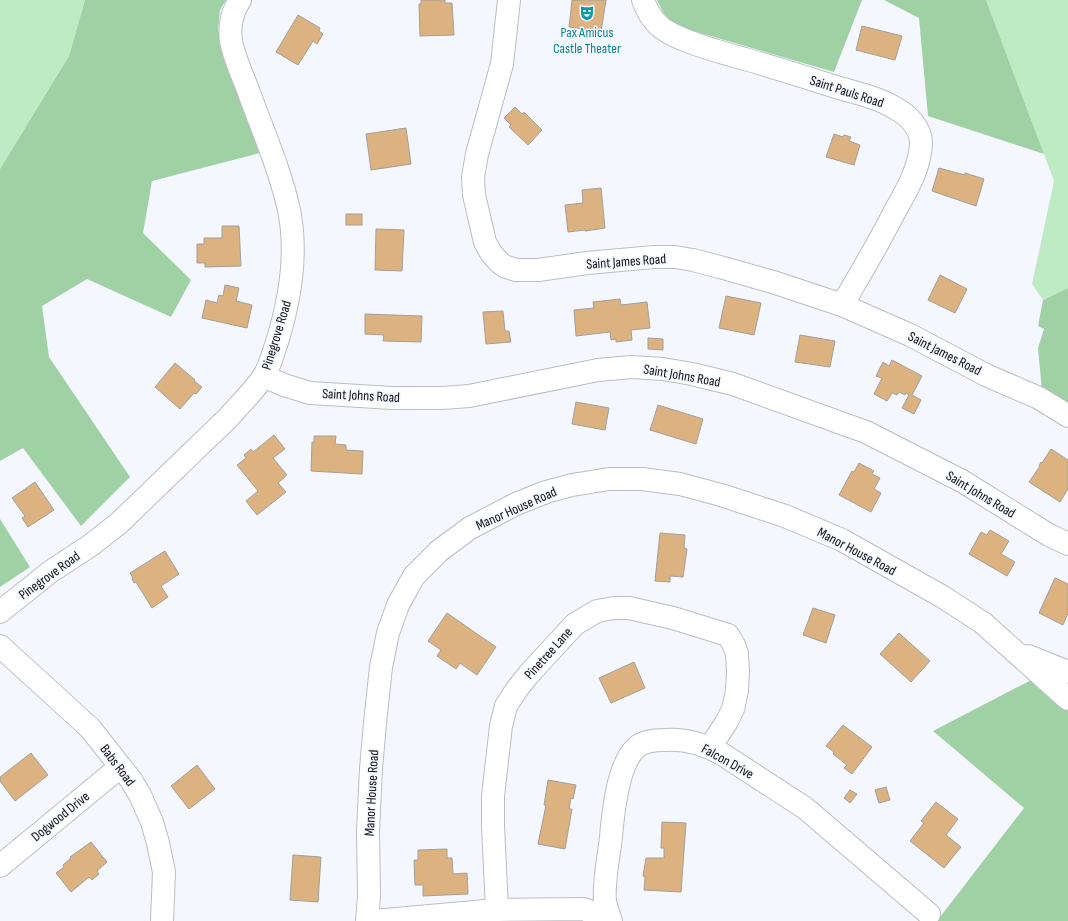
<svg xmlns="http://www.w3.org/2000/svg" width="1068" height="921" viewBox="0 0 1068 921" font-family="'Sofia Sans Condensed',sans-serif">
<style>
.green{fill:#bfebc4}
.forest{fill:#a0d1a5}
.building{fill:#dbb280;stroke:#a49f99}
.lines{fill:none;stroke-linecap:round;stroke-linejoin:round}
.minor-casing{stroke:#bcbdc4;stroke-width:24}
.minor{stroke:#fff;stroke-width:22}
.labels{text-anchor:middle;stroke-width:3;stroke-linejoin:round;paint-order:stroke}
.culture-label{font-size:14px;fill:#0d838f;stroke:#f5f7fe}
.street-label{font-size:14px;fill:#0e0f11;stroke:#f5f7fe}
</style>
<rect width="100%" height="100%" fill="#f5f7fe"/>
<g class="green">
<polygon points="0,0 85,0 69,56 0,169"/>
<polygon points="986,0 1068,0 1068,288 1043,300 1032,284 1054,181"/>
</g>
<g class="forest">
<polygon points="85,0 226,0 220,10 218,30 260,153 152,181 143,233 191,280 171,317 87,279 42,306 49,357 130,477 81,526 23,448 0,461 0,169 69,56"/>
<polygon points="657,0 862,0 834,72 676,26 664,14"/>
<polygon points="884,0 986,0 1044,154 928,116 919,18"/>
<polygon points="1068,288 1068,406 1042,391 1038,348 1044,329 1038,326 1043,300"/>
<polygon points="0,519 30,567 0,587"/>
<polygon points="1037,677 1068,709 1068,921 937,921 1024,808 933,731"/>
</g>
<g class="building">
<polygon points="421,0 445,0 445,3 452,3 454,35 420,36 419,4 421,4"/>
<polygon points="572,0 606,0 601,32 569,27"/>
<polygon points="298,15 320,28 319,31 323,34 317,44 313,41 298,65 276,52"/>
<polygon points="862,26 902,36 895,60 856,50"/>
<polygon points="515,107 522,114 524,112 542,130 528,145 509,127 511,125 504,118"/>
<polygon points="406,128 411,164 371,170 366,134"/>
<polygon points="834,134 843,137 844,135 851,137 849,141 860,145 854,165 826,157"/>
<polygon points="939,168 965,175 965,173 984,179 976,206 932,191"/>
<polygon points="601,188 605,228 585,231 585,230 568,232 565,205 583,203 582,190"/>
<rect x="346" y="214" width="16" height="11"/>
<polygon points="222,226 239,226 241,266 205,267 205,263 197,263 197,244 204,244 204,238 222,238"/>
<polygon points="376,229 404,230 402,271 375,270"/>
<polygon points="940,275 967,289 955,313 928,300"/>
<polygon points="225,285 239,288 236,301 252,305 247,328 202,318 206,300 217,303 219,295 223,296"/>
<polygon points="726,296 761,303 754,335 719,328"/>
<polygon points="620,299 621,305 647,302 650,328 631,330 632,340 616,342 616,339 611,340 610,332 576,336 574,310 594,308 593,302"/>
<polygon points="503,311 505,331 509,331 511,342 486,344 483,312"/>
<polygon points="365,314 422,316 421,342 383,341 384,335 365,334"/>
<polygon points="800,335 835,341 830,367 795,362"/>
<polygon points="648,338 663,339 663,350 648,349"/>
<polygon points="892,360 922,376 912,395 921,400 914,414 902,408 909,395 906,393 905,395 899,392 897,395 892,393 887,401 874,394 882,378 876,376 883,362 889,366"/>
<polygon points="175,363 195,380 194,381 202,387 196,394 194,393 180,409 155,387"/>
<polygon points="576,402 609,408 605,430 572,424"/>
<polygon points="658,405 703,419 696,444 650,430"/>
<polygon points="274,435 285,449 273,458 287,475 278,483 286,492 257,515 246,501 258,491 237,465 246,458 244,455 251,449 253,452"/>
<polygon points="314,436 336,436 335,444 346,445 346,450 363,451 362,474 311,471 312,442 314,443"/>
<polygon points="1051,449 1068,460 1068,489 1060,502 1029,482 1040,466 1039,466 1041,462 1042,463"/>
<polygon points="859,463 874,471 872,474 880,478 874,489 881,493 871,512 839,495 852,471 854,472"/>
<polygon points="35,482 54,510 28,527 22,518 25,516 12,498"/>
<polygon points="990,530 1009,541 1001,554 1015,562 1007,576 969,554 981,532 987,535"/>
<polygon points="660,533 685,535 684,548 687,549 683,577 670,576 670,582 655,581"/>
<polygon points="165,551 179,574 161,586 168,597 152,608 136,582 134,583 132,579 133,578 130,573"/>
<polygon points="1055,578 1068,584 1068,613 1063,625 1039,613"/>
<polygon points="813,608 835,615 826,643 803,635"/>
<polygon points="447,613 496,647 477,675 460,663 456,669 437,656 441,650 428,641"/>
<polygon points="899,633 930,661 911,682 880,654"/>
<polygon points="634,662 645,688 611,703 599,678"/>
<polygon points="843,725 872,747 852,774 844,768 847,765 833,754 834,752 826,746"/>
<polygon points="31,753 48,775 15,801 0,781 0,777"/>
<polygon points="197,765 215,789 189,809 171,786"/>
<polygon points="548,780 576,785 573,799 571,798 569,809 572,809 565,849 538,844 546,805 544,805"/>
<polygon points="886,787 890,800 879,803 875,790"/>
<polygon points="850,790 857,794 850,803 844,798"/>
<polygon points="936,802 958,819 946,835 961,847 944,868 910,841 924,823 921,821"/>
<polygon points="662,822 686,823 681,892 644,890 645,877 643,876 646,858 664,858 664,848 661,848"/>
<polygon points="91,842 107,862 97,871 99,874 92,880 89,877 71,892 56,873 64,867 63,865 71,858 70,857"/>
<polygon points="447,849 447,858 452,858 453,874 467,873 468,894 423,896 423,885 415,885 414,860 418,860 418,850"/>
<polygon points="293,855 321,857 318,902 290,900"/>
</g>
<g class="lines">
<g class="minor-casing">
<g id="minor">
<polyline points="509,0 502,64 477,154 473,177 474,195 485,242 491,253 499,262 504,266 516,270 538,270 587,263 654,257 675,257 693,260 720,267 773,282 842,305 910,335 986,375 1039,398 1068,416"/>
<path d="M 643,0 C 647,11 653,22 663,29 C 680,41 714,50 734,56 C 768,65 802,76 836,87 C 856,93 877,97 895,108 C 908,115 921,128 921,143 C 920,169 906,191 894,213 C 878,244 860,275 842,305"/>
<polyline points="264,376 284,385 310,393 392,398 442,398 469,396 598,370 632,367 663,369 692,374 733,384 866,432 962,481 1049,535 1068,544"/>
<path d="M 0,612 L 50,572 L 91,545 L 118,524 L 228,418 C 240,404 254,391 264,376 C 270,366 273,353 277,342 C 290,300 298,254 289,210 C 280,169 262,129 248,90 C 242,74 234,57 231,41 C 229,26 232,12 240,0"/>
<polyline points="0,646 90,728 131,780 140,795 152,822 158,843 164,872 162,921"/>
<polyline points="1028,656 1068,672"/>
<polyline points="0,866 120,767"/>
<polyline points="497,910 493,826 493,796 501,726 506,706 517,689 529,674 575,624 597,611 614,608 629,608 673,618 728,635 734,645 737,654 738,671 737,691 733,709 726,723 710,747"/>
<polyline points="367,921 369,896 368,831 371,769 375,723 381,667 388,633 398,605 414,576 439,551 470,528 516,504 546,492 572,485 609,479 642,479 680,484 721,495 785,516 842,540 943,597 983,623 1068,699"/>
<polyline points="374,921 497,910 584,909 610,921"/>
<path d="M 611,921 C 609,914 606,908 605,901 C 603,884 609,855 611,837 C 613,813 618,761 638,746 C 645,741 655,740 664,740 C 685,738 704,744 722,754 L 805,808 L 929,914"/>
</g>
</g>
<use href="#minor" class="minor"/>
</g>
<defs>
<g id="theatre-bare" transform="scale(1.2)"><path d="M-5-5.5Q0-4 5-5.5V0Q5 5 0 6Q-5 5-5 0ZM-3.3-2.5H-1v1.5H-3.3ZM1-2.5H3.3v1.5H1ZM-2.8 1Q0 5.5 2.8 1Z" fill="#0f9aa8" stroke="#f5f7fe" stroke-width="2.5" paint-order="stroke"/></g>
</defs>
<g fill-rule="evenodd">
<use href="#theatre-bare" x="587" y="13"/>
</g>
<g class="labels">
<g class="culture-label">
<text x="587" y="37">Pax Amicus<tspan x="587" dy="16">Castle Theater</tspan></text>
</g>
<g class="street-label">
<text transform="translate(847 91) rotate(18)" y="5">Saint Pauls Road</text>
<text transform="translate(626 261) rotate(-4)" y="5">Saint James Road</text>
<text transform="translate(276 335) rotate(-73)" y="5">Pinegrove Road</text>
<text transform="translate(945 353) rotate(27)" y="5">Saint James Road</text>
<text transform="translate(682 375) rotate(10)" y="5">Saint Johns Road</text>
<text transform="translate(361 395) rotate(3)" y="5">Saint Johns Road</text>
<text transform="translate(981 494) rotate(31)" y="5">Saint Johns Road</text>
<text transform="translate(516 508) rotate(-24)" y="5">Manor House Road</text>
<text transform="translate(857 551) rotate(28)" y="5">Manor House Road</text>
<text transform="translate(49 575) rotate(-36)" y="5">Pinegrove Road</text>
<text transform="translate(548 653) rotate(-48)" y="5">Pinetree Lane</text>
<text transform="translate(728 761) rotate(29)" y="5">Falcon Drive</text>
<text transform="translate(118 765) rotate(53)" y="5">Babs Road</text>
<text transform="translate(371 793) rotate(-87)" y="5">Manor House Road</text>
<text transform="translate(60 816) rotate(-39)" y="5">Dogwood Drive</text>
</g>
</g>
</svg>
